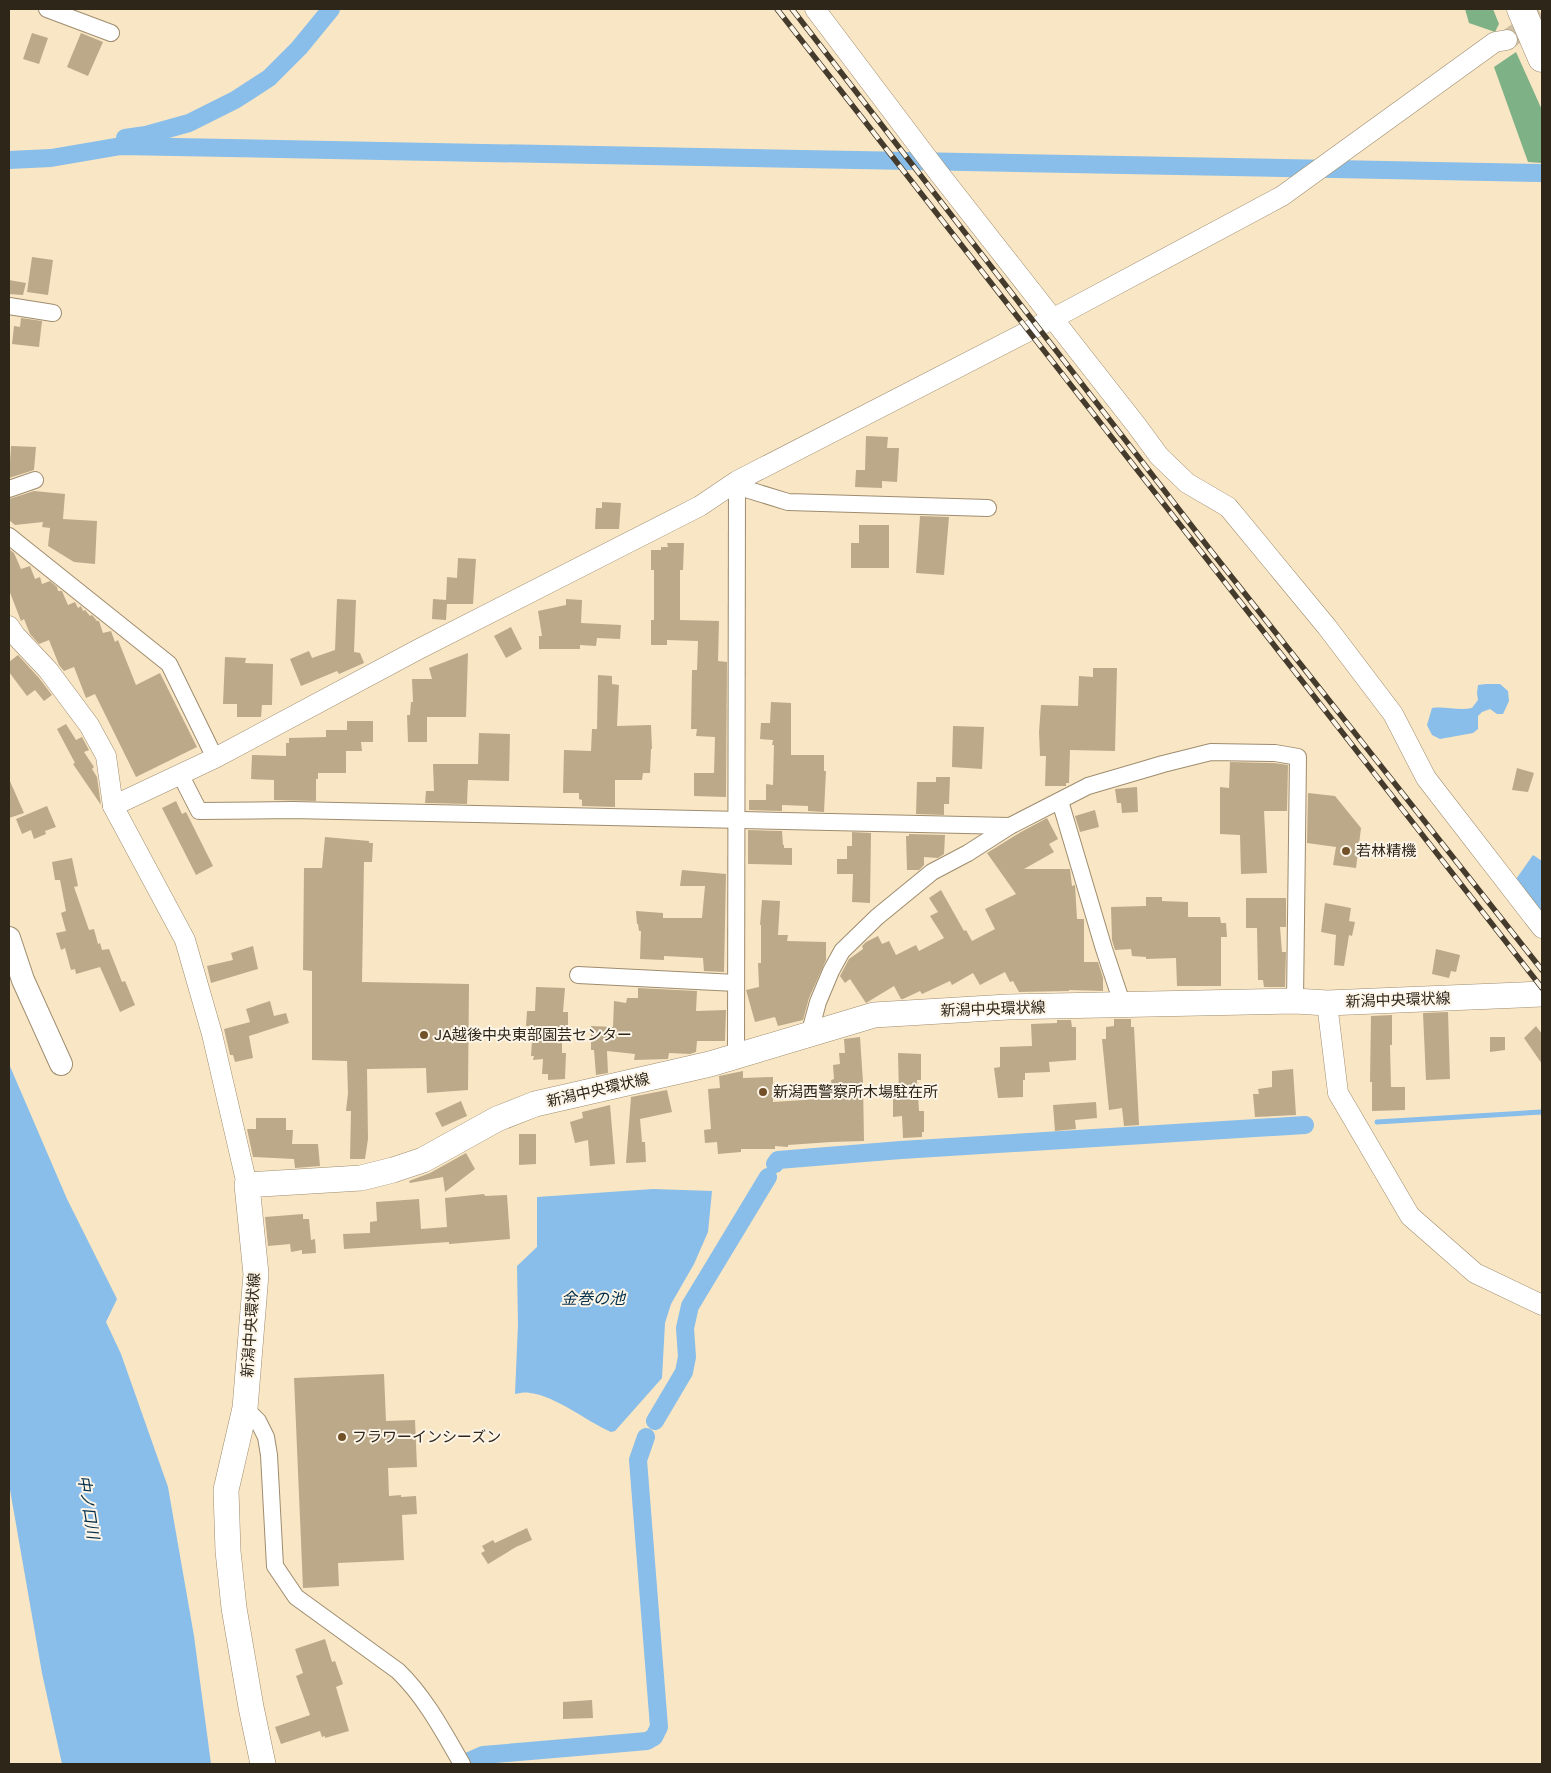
<svg xmlns="http://www.w3.org/2000/svg" width="1551" height="1773" viewBox="0 0 1551 1773" font-family="'Golos Text','Noto Sans JP',sans-serif">
<style>
.forest{fill:#7eb286}
.water{fill:#88bee9}
.lines{fill:none;stroke-linecap:round;stroke-linejoin:round}
.stream{stroke:#88bee9;stroke-width:5}
.canal{stroke:#88bee9;stroke-width:18}
.building{fill:#bba98a}
.tertiary-tunnel{stroke:#d0c0a3;stroke-width:20;stroke-dasharray:20 10;stroke-linecap:butt}
.minor-casing{stroke:#9e8c6e;stroke-width:18}
.tertiary-casing{stroke:#9e8c6e;stroke-width:21}
.secondary-casing{stroke:#9e8c6e;stroke-width:24}
.primary-casing{stroke:#9e8c6e;stroke-width:26}
.motorway-casing{stroke:#9e8c6e;stroke-width:29}
.minor{stroke:#fff;stroke-width:16}
.tertiary{stroke:#fff;stroke-width:20}
.secondary{stroke:#fff;stroke-width:22}
.primary{stroke:#fff;stroke-width:25}
.motorway{stroke:#fff;stroke-width:28}
.rail-casing{stroke:#443b2c;stroke-width:5.5}
.rail{stroke:#fdf5e8;stroke-width:4;stroke-dasharray:11;stroke-linecap:butt}
.poi-dot{fill:#725128;stroke:#fdf5e8;stroke-width:2}
.labels{text-anchor:middle;stroke-width:4;stroke-linejoin:round;paint-order:stroke}
.poi-label{font-size:15px;fill:#2d2619;stroke:#fdf5e8;text-anchor:start}
.street-label{font-size:15px;fill:#2d2619;stroke:#fdf5e8}
.water-label{font-size:16px;font-style:italic;fill:#032f4b;stroke:#fdf5e8}
</style>
<rect width="100%" height="100%" fill="#f9e6c5"/>
<g class="forest">
<polygon points="1465,9 1493,9 1499,24 1495,32 1469,23"/>
<polygon points="1516,52 1542,110 1542,163 1528,162 1494,67"/>
</g>
<g class="water">
<path d="M 1486,684 L 1500,684 L 1508,691 L 1509,701 L 1503,714 L 1497,714 L 1490,709 L 1482,712 L 1478,716 L 1478,729 L 1473,733 L 1440,739 L 1432,735 L 1427,725 L 1432,708 C 1446,706 1458,711 1472,708 L 1478,700 L 1477,693 L 1478,685 Z"/>
<polygon points="1533,855 1542,861 1542,914 1516,879"/>
<polygon points="9,1064 67,1199 117,1299 106,1322 121,1354 168,1487 194,1636 211,1764 62,1764 42,1673 9,1484"/>
<path d="M 653,1189 L 712,1191 L 708,1232 L 694,1264 L 671,1304 L 665,1323 L 662,1378 L 615,1431 L 611,1432 C 586,1421 556,1396 530,1393 C 525,1392 520,1393 515,1394 L 518,1324 L 517,1266 L 537,1247 L 537,1197 Z"/>
</g>
<g class="lines">
<polyline class="stream" points="1377,1122 1542,1112"/>
<g class="canal">
<polyline points="125,138 146,135 189,123 235,100 269,78 299,48 331,9"/>
<polyline points="9,160 51,158 121,146 1542,173"/>
<polyline points="775,1164 778,1160 901,1150 1305,1125"/>
<polyline points="655,1421 684,1372 687,1357 685,1328 690,1306 768,1177"/>
<polyline points="465,1763 483,1755 647,1741 654,1737 659,1727 638,1460 646,1437"/>
</g>
</g>
<g class="building">
<polygon points="32,33 48,38 39,64 23,59"/>
<polygon points="81,33 103,42 88,76 67,67"/>
<polygon points="32,257 53,260 48,295 27,292"/>
<polygon points="9,280 26,283 23,295 9,294"/>
<polygon points="21,318 42,321 39,347 12,344 14,326 20,327"/>
<polygon points="866,436 888,437 887,448 899,448 897,482 882,481 882,488 855,487 856,470 865,470"/>
<polygon points="11,446 36,447 34,470 9,478"/>
<polygon points="34,491 65,494 63,519 97,521 95,564 74,562 48,546 50,528 42,527 43,522 15,525 9,520 9,499"/>
<polygon points="602,502 621,503 619,529 595,529 596,508 602,508"/>
<polygon points="920,516 949,517 944,575 916,573"/>
<polygon points="859,525 889,525 889,568 851,568 851,543 859,543"/>
<polygon points="667,543 684,543 683,570 680,570 680,620 719,621 718,661 727,662 726,797 694,796 694,773 714,773 715,737 696,736 697,729 691,729 692,670 697,670 698,641 667,640 667,645 651,645 651,620 654,620 654,570 651,570 651,550 661,550 661,547 668,547"/>
<polygon points="9,549 14,553 21,569 30,566 35,579 40,577 42,584 50,581 57,587 58,591 62,591 68,605 75,602 78,608 81,606 83,611 85,610 90,616 92,615 97,621 99,621 103,633 111,631 115,642 118,640 136,685 160,673 197,747 136,777 95,694 86,698 74,667 64,671 59,665 49,640 39,644 30,634 24,619 21,621 9,590"/>
<polygon points="458,558 476,559 473,604 447,604 446,620 432,619 433,599 446,600 447,577 457,578"/>
<polygon points="337,599 356,600 354,652 360,653 364,663 339,674 337,671 301,686 290,659 309,651 312,658 335,650"/>
<polygon points="566,599 582,600 581,623 621,625 620,639 597,638 596,646 580,645 580,649 539,649 539,636 542,636 538,611 566,605"/>
<polygon points="511,627 522,649 506,658 494,636"/>
<polygon points="468,653 466,717 427,717 427,742 408,742 407,715 410,715 411,702 413,702 412,679 432,679 429,668"/>
<polygon points="18,655 39,678 52,695 44,701 35,690 27,696 9,672 9,662"/>
<polygon points="225,657 246,658 245,663 273,664 272,705 262,705 261,717 237,717 237,704 223,704"/>
<polygon points="1093,668 1117,668 1115,751 1070,750 1069,783 1066,783 1066,786 1045,786 1046,756 1040,756 1039,732 1041,705 1078,706 1079,676 1093,677"/>
<polygon points="598,675 612,676 612,684 619,685 617,726 651,725 652,749 651,749 650,773 643,773 642,780 615,780 615,807 582,806 582,800 579,799 579,793 563,793 564,750 591,751 592,729 597,729"/>
<polygon points="771,702 791,703 791,755 824,755 824,771 826,771 824,812 808,811 808,806 782,805 782,811 749,810 749,800 766,800 766,784 773,785 774,745 772,745 773,740 760,739 761,723 770,723"/>
<polygon points="347,721 373,721 373,742 361,742 362,751 346,751 346,773 318,773 318,779 316,779 316,801 274,800 274,780 251,779 252,755 286,756 286,743 289,743 289,738 326,737 326,730 347,730"/>
<polygon points="66,724 76,740 82,737 89,750 84,752 94,767 92,769 97,777 101,805 73,764 75,763 57,729"/>
<polygon points="953,726 984,727 982,769 952,767"/>
<polygon points="479,733 510,734 509,781 468,780 467,804 425,803 426,791 434,791 433,764 478,764"/>
<polygon points="1230,762 1274,763 1288,765 1287,811 1264,811 1267,873 1241,874 1240,835 1220,834 1220,787 1229,788"/>
<polygon points="1517,768 1534,773 1528,792 1512,790"/>
<polygon points="936,777 950,777 949,804 944,804 944,815 916,814 917,782 936,782"/>
<polygon points="9,779 24,813 9,818"/>
<polygon points="1137,787 1138,812 1122,813 1121,803 1117,803 1115,789"/>
<polygon points="1308,793 1335,796 1361,828 1356,868 1333,865 1336,847 1307,843"/>
<polygon points="176,801 182,814 186,812 213,866 196,875 162,808"/>
<polygon points="47,806 56,827 45,831 46,834 34,839 31,830 22,834 16,819"/>
<polygon points="1095,810 1099,827 1080,832 1075,816"/>
<polygon points="1047,818 1058,839 1049,844 1054,852 1024,869 1070,869 1072,886 1075,885 1077,919 1084,919 1084,962 1098,962 1103,978 1103,991 1069,990 1069,991 1019,992 1013,981 1010,982 1005,972 980,985 973,973 952,985 950,981 922,994 920,991 903,999 901,999 894,986 866,1003 850,979 845,983 840,976 849,959 863,949 862,946 866,942 878,936 882,944 889,941 896,955 916,945 919,951 944,938 930,916 938,912 929,898 941,890 964,931 966,930 972,941 995,929 985,909 1016,894 987,853 1021,832"/>
<polygon points="748,830 782,831 783,845 784,845 784,848 792,848 792,865 748,864"/>
<polygon points="852,832 871,833 870,903 852,902 853,874 837,874 837,859 847,859 847,846 852,846"/>
<polygon points="909,834 945,835 944,854 938,858 924,857 924,865 919,870 907,870 906,836 909,836"/>
<polygon points="325,837 369,841 369,843 373,843 372,862 364,862 362,982 469,984 468,1090 427,1093 426,1068 367,1069 368,1139 365,1159 350,1159 351,1111 346,1111 348,1093 347,1061 312,1060 312,971 303,970 304,868 322,868"/>
<polygon points="72,858 78,886 74,887 89,930 94,929 98,944 100,943 102,950 109,949 122,982 125,981 135,1005 120,1012 100,967 76,974 75,969 71,970 65,948 61,950 56,933 66,931 61,913 66,911 60,880 55,880 52,862"/>
<polygon points="682,870 726,874 724,972 704,971 703,958 664,956 664,960 640,959 641,931 639,931 638,924 637,924 636,911 663,913 663,918 702,918 705,886 680,886"/>
<polygon points="1146,897 1162,897 1162,901 1188,902 1188,917 1220,917 1221,923 1226,923 1227,937 1221,937 1221,986 1177,986 1176,958 1146,959 1146,957 1132,956 1131,949 1115,950 1112,940 1111,907 1146,906"/>
<polygon points="1246,898 1286,898 1286,927 1280,927 1282,952 1286,952 1285,987 1264,987 1263,980 1258,980 1257,928 1246,928"/>
<polygon points="762,900 780,901 778,935 788,935 787,941 826,942 826,960 809,998 803,1020 778,1026 775,1017 755,1022 746,990 759,987 758,963 761,963 761,925 760,925"/>
<polygon points="1325,903 1351,908 1349,921 1355,922 1352,936 1349,935 1344,966 1334,965 1336,935 1321,932"/>
<polygon points="253,946 258,969 211,983 207,966 233,960 231,953"/>
<polygon points="1436,949 1460,955 1456,972 1451,971 1449,978 1432,974"/>
<polygon points="536,987 565,988 563,1012 568,1012 568,1027 562,1027 562,1053 566,1053 565,1079 548,1080 548,1074 542,1074 543,1059 533,1060 534,1056 531,1056 533,1026 526,1026 527,1011 535,1011"/>
<polygon points="638,988 697,991 696,1011 726,1010 725,1041 697,1041 696,1052 690,1054 669,1053 668,1059 634,1060 635,1054 607,1051 608,1073 596,1075 594,1050 591,1050 591,1026 613,1027 614,1001 626,1003 627,998 638,998"/>
<polygon points="270,1001 274,1016 286,1013 289,1023 249,1036 253,1058 235,1062 233,1055 230,1055 224,1029 250,1022 246,1009"/>
<polygon points="1448,1012 1450,1079 1426,1080 1423,1013"/>
<polygon points="1392,1015 1392,1045 1390,1045 1391,1087 1405,1087 1405,1110 1372,1111 1372,1082 1370,1082 1371,1016"/>
<polygon points="1114,1019 1131,1019 1131,1027 1134,1027 1139,1125 1124,1126 1122,1108 1109,1110 1102,1039 1106,1039 1106,1027 1114,1026"/>
<polygon points="1057,1020 1071,1020 1072,1027 1076,1027 1076,1060 1049,1062 1050,1072 1025,1073 1025,1080 1023,1080 1023,1097 998,1098 994,1068 1000,1067 1000,1047 1032,1046 1031,1024 1057,1023"/>
<polygon points="1536,1026 1542,1034 1542,1064 1524,1038"/>
<polygon points="860,1037 863,1082 864,1141 831,1142 788,1145 788,1147 775,1146 775,1149 741,1149 741,1152 718,1154 717,1142 705,1143 704,1130 711,1129 708,1089 720,1088 719,1076 743,1071 743,1078 773,1077 773,1102 833,1098 831,1080 834,1079 833,1065 840,1064 839,1053 845,1053 844,1039"/>
<polygon points="1490,1037 1505,1037 1505,1050 1490,1052"/>
<polygon points="898,1053 921,1054 921,1080 917,1080 919,1111 924,1111 924,1132 922,1132 922,1137 903,1138 902,1116 893,1117 893,1095 899,1095"/>
<polygon points="1293,1069 1296,1115 1255,1117 1253,1094 1259,1094 1258,1089 1272,1087 1272,1071"/>
<polygon points="667,1090 672,1112 640,1119 642,1142 645,1142 646,1162 626,1163 631,1097"/>
<polygon points="461,1101 467,1116 442,1127 435,1113"/>
<polygon points="1096,1102 1097,1118 1075,1120 1076,1129 1055,1131 1053,1105"/>
<polygon points="610,1105 615,1164 590,1166 588,1140 575,1143 570,1122 583,1118 582,1112"/>
<polygon points="256,1118 286,1118 286,1130 293,1130 292,1144 318,1144 320,1166 295,1168 294,1159 253,1157 247,1129 256,1129"/>
<polygon points="519,1134 536,1134 536,1164 519,1165"/>
<polygon points="466,1153 475,1169 445,1192 443,1177 410,1183 409,1181 430,1173"/>
<polygon points="484,1194 485,1196 507,1195 510,1239 449,1244 449,1242 344,1249 343,1234 370,1233 370,1222 377,1221 376,1202 419,1199 421,1229 447,1227 445,1198"/>
<polygon points="303,1214 303,1219 309,1219 311,1240 315,1239 316,1253 302,1254 302,1250 291,1252 290,1244 268,1246 265,1217"/>
<polygon points="384,1374 386,1421 415,1420 417,1467 388,1468 389,1496 401,1495 401,1497 416,1496 417,1514 402,1515 404,1560 338,1563 339,1586 303,1588 294,1378"/>
<polygon points="527,1528 532,1540 516,1547 488,1564 481,1553 485,1551 482,1546 493,1540 495,1543"/>
<polygon points="325,1639 332,1662 335,1661 343,1684 336,1687 349,1731 325,1738 325,1736 322,1737 320,1731 281,1744 275,1727 310,1715 296,1676 303,1673 295,1649"/>
<polygon points="592,1700 593,1718 563,1719 563,1702"/>
</g>
<g class="lines">
<polyline class="tertiary-tunnel" points="1507,40 1542,15"/>
<g class="minor-casing">
<g id="minor">
<polyline points="47,9 111,33"/>
<polyline points="9,306 53,313"/>
<polyline points="737,481 749,490 788,502 988,508"/>
<polyline points="9,489 35,480"/>
<polyline points="9,536 169,664 215,758"/>
<polyline points="180,774 199,811 292,810 1010,826"/>
<polyline points="1060,801 1104,949 1123,1006"/>
<polyline points="578,975 736,983"/>
<polyline points="809,1035 818,1002 831,971 842,951 877,917 932,872 968,853 1010,826 1088,786 1163,764 1211,752 1275,753 1298,757 1295,1001"/>
<polyline points="736,1057 737,481"/>
<path d="M 245,1408 L 258,1421 L 266,1437 L 269,1455 L 275,1566 L 296,1597 L 398,1671 C 425,1697 443,1731 462,1764"/>
</g>
</g>
<g class="tertiary-casing">
<g id="tertiary">
<polyline points="815,9 938,172 1137,426 1159,456 1187,483 1228,507 1327,627 1393,714 1426,778 1542,928"/>
<polyline points="9,626 15,635 48,670 89,725 106,756 113,806 185,940 212,1034 247,1185"/>
<polyline points="113,806 215,758 419,649 700,506 737,481 1054,318 1282,196 1495,42 1507,40"/>
<polyline points="1327,1003 1338,1093 1410,1216 1475,1273 1542,1305"/>
</g>
</g>
<g class="secondary-casing">
<polyline id="secondary" points="9,938 23,980 61,1064"/>
</g>
<g class="primary-casing">
<polyline id="primary" points="263,1764 251,1707 234,1608 228,1551 226,1490 245,1408 256,1274 247,1185 361,1178 393,1170 423,1160 497,1119 535,1104 710,1064 874,1015 1008,1007 1295,1001 1327,1003 1542,994"/>
</g>
<g class="motorway-casing">
<polyline id="motorway" points="1521,9 1542,58"/>
</g>
<use href="#minor" class="minor"/>
<use href="#tertiary" class="tertiary"/>
<use href="#secondary" class="secondary"/>
<use href="#primary" class="primary"/>
<use href="#motorway" class="motorway"/>
<g class="rail-casing">
<g id="rail">
<polyline points="777,9 1542,988"/>
<polyline points="792,9 1208,547 1542,970"/>
</g>
</g>
<use href="#rail" class="rail"/>
</g>
<g class="poi-dot">
<circle cx="1346" cy="851" r="5"/>
<circle cx="424" cy="1035" r="5"/>
<circle cx="763" cy="1092" r="5"/>
<circle cx="342" cy="1437" r="5"/>
</g>
<g class="labels">
<g class="poi-label">
<text x="1356" y="856">若林精機</text>
<text x="434" y="1040">JA越後中央東部園芸センター</text>
<text x="773" y="1097">新潟西警察所木場駐在所</text>
<text x="352" y="1442">フラワーインシーズン</text>
</g>
<g class="street-label">
<text transform="translate(1398 1000) rotate(-2)" y="5">新潟中央環状線</text>
<text transform="translate(993 1009) rotate(-2)" y="5">新潟中央環状線</text>
<text transform="translate(598 1090) rotate(-13)" y="5">新潟中央環状線</text>
<text transform="translate(251 1325) rotate(-86)" y="5">新潟中央環状線</text>
</g>
<g class="water-label">
<text x="593" y="1304">金巻の池</text>
<text transform="translate(89 1507) rotate(81)" y="6">中ノ口川</text>
</g>
</g>
<rect width="1551" height="1773" fill="none" stroke="#2d2619" stroke-width="20"/>
</svg>
